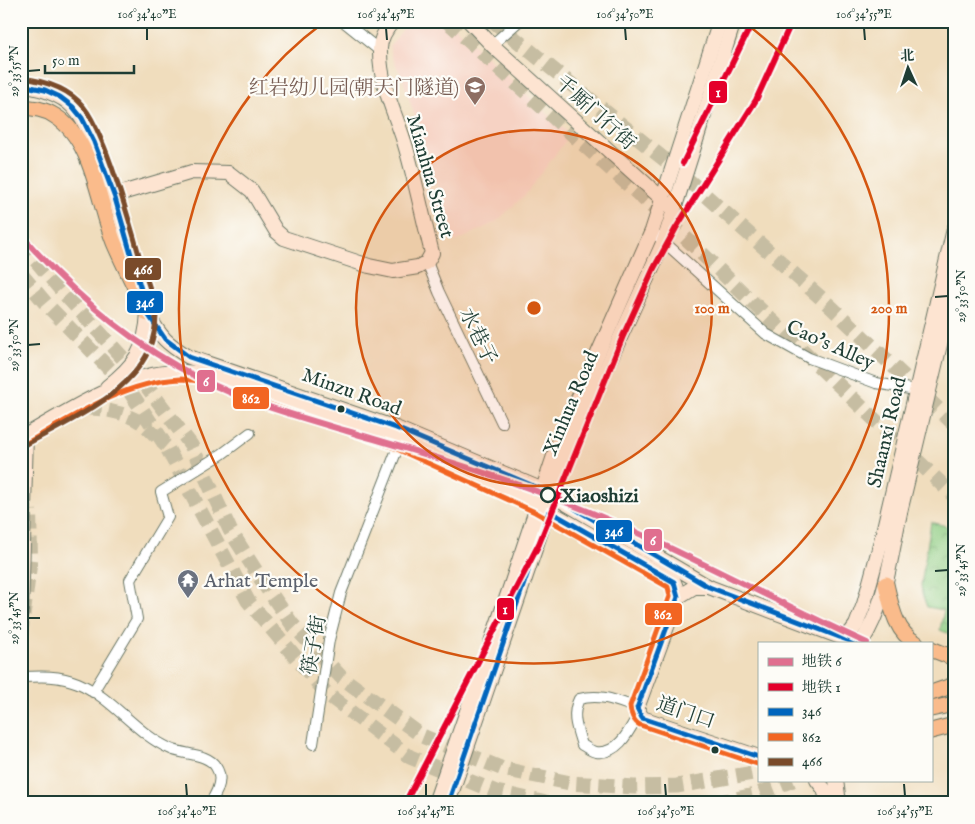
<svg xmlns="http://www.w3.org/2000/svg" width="975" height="824" viewBox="0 0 975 824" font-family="'IM FELL English','Noto Serif SC',serif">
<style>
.built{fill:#f6d2c3}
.park{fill:url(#park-crowns);stroke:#56845b}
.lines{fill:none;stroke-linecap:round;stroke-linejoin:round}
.secondary-tunnel{stroke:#c6bda2;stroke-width:14;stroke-dasharray:14 7;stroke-linecap:butt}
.primary-tunnel{stroke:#c6bda2;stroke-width:15;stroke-dasharray:15 8;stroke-linecap:butt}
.street-casing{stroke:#687564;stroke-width:12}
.secondary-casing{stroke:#687564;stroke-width:16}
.primary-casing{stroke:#687564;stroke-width:17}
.street{stroke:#fff;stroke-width:10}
.secondary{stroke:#fde4d1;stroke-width:14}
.primary{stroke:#fabb8b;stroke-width:15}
.bus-1-casing{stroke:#fdfcf7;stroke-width:9}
.bus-2-casing{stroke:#fdfcf7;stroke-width:9}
.bus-3-casing{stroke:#fdfcf7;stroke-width:9}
.bus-1{stroke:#0065bd;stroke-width:5}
.bus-2{stroke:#f26522;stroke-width:5}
.bus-3{stroke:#7a4b2a;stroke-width:5}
.metro-1-casing{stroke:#fdfcf7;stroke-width:10}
.metro-2-casing{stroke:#fdfcf7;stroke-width:10}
.metro-1{stroke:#e06f8f;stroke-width:6}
.metro-2{stroke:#e4002b;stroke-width:6}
.ticks{fill:none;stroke:#1f3d34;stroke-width:2}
.ring{fill:none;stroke:#d45610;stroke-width:2.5}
.bus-dot{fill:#1f3d34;stroke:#fdfcf7;stroke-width:2}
.stop-dot{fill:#fdfcf7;stroke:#1f3d34;stroke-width:2.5}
.labels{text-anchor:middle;stroke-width:4.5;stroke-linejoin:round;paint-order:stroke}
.education-label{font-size:20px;fill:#785e54;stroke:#fdfcf7;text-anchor:end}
.street-label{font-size:20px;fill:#1f3d34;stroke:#fdfcf7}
.stop-label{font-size:20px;font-weight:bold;fill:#1f3d34;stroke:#fdfcf7;text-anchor:start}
.worship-label{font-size:20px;fill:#5b616d;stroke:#fdfcf7;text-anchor:start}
.centre{fill:#d45610;stroke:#fdfcf7;stroke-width:2.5}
.ring-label{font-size:15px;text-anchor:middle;font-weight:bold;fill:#d45610;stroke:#fdfcf7;stroke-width:4.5;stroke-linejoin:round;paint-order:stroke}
.line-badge{stroke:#fdfcf7;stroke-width:2}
.badge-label{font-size:14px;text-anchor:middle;font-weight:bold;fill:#fff}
.neatline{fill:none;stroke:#1f3d34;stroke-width:2}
.ticks-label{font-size:12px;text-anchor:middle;fill:#1f3d34}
</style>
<defs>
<pattern id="park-crowns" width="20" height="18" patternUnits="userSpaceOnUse" patternTransform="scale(1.25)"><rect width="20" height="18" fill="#8ecc82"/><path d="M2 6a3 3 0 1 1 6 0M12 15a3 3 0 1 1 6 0" fill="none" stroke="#73a76b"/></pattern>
</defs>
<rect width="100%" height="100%" fill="#fdfcf7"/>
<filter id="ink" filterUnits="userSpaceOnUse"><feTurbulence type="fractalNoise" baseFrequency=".02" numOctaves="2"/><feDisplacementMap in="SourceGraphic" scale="10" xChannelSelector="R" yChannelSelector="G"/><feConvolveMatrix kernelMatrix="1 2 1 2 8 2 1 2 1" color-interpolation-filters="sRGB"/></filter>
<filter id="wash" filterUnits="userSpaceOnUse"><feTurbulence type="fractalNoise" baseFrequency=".0096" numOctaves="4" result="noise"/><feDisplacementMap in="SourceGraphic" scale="20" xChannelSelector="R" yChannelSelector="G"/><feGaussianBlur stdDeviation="1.12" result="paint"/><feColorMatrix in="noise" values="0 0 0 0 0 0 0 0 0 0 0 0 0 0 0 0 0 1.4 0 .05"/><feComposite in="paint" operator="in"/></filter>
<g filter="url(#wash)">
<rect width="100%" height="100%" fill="#f0ddbd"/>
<polygon class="built" points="409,21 449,21 570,135 526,194 496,222 455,242 402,77 392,57 390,46"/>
<polygon class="park" points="931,522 946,526 954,534 954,636 940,630 944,610 927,607 922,594 921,585"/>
</g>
<g filter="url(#ink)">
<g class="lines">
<g class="secondary-tunnel">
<path d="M 67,411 C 88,405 121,410 140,422 C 149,428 157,438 166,446"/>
<polyline points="21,636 31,558 30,510"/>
</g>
<g class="primary-tunnel">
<polyline points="447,21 666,219 954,496"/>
<polyline points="493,21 670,164 830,306 954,424"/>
<polyline points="21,243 62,291 139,376 191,445 230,530 264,584 292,624 341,677 422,736 503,769 570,783 634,787 677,786 759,772"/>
<polyline points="21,274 48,306 127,387 166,446 248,601 327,694 410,757 496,792 546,803"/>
<polyline points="715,803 755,795 793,780"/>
</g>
<g class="street-casing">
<g id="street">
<polyline points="343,21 379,50"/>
<polyline points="492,45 519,21"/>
<polyline points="652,231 766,334 809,358 876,383 915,390"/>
<polyline points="427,262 439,292 502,423"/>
<path d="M 21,677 C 41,676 59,675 78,683 C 113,698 136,734 171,749 C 184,755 208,753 216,767 C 224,779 217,793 210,803"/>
<polyline points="93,692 137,619 130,580 168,517 161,492 222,454 250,433"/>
<path d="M 637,708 C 617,701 601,693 579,699 C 571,715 577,729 582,745 C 586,747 592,752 596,752 C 619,755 630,729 639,713"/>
<polyline points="313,744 329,640 341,593 400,442"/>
</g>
</g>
<g class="secondary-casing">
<g id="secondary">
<polyline points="469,21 492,45 669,205"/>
<path d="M 21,85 C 41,88 66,95 78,113 C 88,126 94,143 100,158 C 118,202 129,247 142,293"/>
<path d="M 115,195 L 192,172 L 229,173 L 252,191 L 276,231 L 284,238 L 369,266 L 393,271 L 418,267 L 427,262 L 432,253 C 423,218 416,183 406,148 C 397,116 380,87 380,52 C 379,40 385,30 393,21"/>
<path d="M 148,314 C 160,337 167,344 189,357 L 396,428 L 543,490 L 709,587 L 856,643"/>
<path d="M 107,387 C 135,365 146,350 148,313"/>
<path d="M 21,438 C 67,412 124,373 177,372 C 187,371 198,374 208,375 L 400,442 L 538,505 L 674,582 L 677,590 L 678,597"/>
<polyline points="709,587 694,587 678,597 637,708 642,718 759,757"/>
<polyline points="21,614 26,435"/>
<polyline points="843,638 851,632 856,625 864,604 880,545 954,229"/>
<path d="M 861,643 C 887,603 891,553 901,508 C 918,434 936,360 954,286"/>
<polyline points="817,780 824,789 828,803"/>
<polyline points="836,780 839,803"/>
<polyline points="435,803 512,582 558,444 652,231 720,21"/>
<polyline points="448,803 569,450 664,241 734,21"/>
</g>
</g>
<g class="primary-casing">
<g id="primary">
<path d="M 22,107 C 33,108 45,109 55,116 C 94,140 98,205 115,245 C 125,268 137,291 148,314"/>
<path d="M 886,584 C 891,605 895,632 916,643"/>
<polyline points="931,649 954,658"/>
<polyline points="931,693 954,685"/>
<polyline points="931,709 954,704"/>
<polyline points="931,731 954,725"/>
</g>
</g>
<use href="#street" class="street"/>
<use href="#secondary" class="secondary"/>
<use href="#primary" class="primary"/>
<g class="bus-1-casing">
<g id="bus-1">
<polyline points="21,85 45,90 60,97 73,107 82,118 94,142 115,198 148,314 165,339 189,357 396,428 543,490 709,587 855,643"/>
<polyline points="448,803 549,511 674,582 678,597 637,708 642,718 759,757"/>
</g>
</g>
<g class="bus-2-casing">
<path id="bus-2" d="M 25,444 C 72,417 123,382 180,379 C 188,379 197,381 206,382 L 397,449 L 535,512 L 668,587 L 670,596 L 630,706 C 630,713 634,722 640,725 L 757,764"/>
</g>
<g class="bus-3-casing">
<path id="bus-3" d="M 22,78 C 45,81 68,88 83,106 C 93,118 98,132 104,146 C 119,183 130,223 141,262 C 146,279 155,298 156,316 C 156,328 153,339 149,350 C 128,396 67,422 25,445"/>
</g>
<use href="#bus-1" class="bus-1"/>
<use href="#bus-2" class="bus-2"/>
<use href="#bus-3" class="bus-3"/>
<g class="metro-1-casing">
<path id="metro-1" d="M 21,235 C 72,293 129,343 199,378 C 246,402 296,416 347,431 C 414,451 481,470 547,495 C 657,536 760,595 867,643"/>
</g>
<g class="metro-2-casing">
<g id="metro-2">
<polyline points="683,163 753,21"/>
<polyline points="405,803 539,544 623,336 654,268 676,228 756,100 792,21"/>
</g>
</g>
<use href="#metro-1" class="metro-1"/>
<use href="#metro-2" class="metro-2"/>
</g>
</g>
<path class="ticks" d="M 147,28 L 147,40M 386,28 L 387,40M 625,28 L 626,40M 864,28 L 865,40M 28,71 L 40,70M 935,297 L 948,296M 28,345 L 40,344M 935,571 L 948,570M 28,618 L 40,618M 186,784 L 187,796M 426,784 L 426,796M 665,784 L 666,796M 904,784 L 905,796"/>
<circle cx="534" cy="308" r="178" fill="#d45610" fill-opacity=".12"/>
<g class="ring">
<circle cx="534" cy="308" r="178"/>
<path d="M745 23A355 355 0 1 1 323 23"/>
</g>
<defs>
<g id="school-pin" transform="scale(1.125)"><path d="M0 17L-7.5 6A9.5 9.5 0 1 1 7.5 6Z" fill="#8d6e63" stroke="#fdfcf7"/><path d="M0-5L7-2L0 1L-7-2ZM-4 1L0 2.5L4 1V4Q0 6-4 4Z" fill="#fff"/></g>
<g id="temple-pin" transform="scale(1.125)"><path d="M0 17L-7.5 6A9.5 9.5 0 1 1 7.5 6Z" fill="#6b7280" stroke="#fdfcf7"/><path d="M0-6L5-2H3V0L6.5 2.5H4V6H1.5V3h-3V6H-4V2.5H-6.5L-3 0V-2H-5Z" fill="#fff"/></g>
</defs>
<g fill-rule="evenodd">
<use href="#school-pin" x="475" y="87"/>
<use href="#temple-pin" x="188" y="580"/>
</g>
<g class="bus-dot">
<circle cx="341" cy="409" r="4.5"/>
<circle cx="715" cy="750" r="4.5"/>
</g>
<circle class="stop-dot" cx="548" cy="495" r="7"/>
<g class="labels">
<g class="education-label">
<text x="459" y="94">红岩幼儿园(朝天门隧道)</text>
</g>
<g class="street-label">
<text transform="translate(596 112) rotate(42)" y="7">千厮门行街</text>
<text transform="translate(431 176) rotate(74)" y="7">Mianhua Street</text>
<text transform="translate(479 336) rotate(64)" y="7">水巷子</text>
<text transform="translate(831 344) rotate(24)" y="7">Cao's Alley</text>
<text transform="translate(352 391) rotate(20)" y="7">Minzu Road</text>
<text transform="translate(570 403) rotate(-67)" y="7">Xinhua Road</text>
<text transform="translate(886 432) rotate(-77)" y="7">Shaanxi Road</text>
<text transform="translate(313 645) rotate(-80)" y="7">筷子街</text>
<text transform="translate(686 712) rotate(19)" y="7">道门口</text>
</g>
<g class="stop-label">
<text x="560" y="502">Xiaoshizi</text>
</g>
<g class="worship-label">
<text x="204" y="587">Arhat Temple</text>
</g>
</g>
<circle cx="534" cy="308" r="8" class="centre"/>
<g class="ring-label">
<text x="712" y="313">100 m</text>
<text x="889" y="313">200 m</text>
</g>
<g class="line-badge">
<rect x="708" y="80" width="20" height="24" rx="5" fill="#e4002b"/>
<rect x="124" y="257" width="38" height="24" rx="5" fill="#7a4b2a"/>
<rect x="126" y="290" width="38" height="24" rx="5" fill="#0065bd"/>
<rect x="196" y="369" width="20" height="24" rx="5" fill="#e06f8f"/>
<rect x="232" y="386" width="38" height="24" rx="5" fill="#f26522"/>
<rect x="595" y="519" width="38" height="24" rx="5" fill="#0065bd"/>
<rect x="643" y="528" width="20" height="24" rx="5" fill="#e06f8f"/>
<rect x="496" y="597" width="19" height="24" rx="5" fill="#e4002b"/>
<rect x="644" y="602" width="39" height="24" rx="5" fill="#f26522"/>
</g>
<g class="badge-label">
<text x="718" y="97">1</text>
<text x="143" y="274">466</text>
<text x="145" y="307">346</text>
<text x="206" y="386">6</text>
<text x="251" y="403">862</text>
<text x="614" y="536">346</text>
<text x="653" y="545">6</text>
<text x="505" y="614">1</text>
<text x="663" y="619">862</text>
</g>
<rect width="975" height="824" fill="none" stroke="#fdfcf7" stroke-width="55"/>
<rect x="758" y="642" width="175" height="140" fill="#fdfcf7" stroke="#a4b0a9"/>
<rect x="768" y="658" width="25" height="8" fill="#e06f8f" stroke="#a4b0a9"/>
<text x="802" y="666" font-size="15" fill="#1f3d34">地铁 6</text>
<rect x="768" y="683" width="25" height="8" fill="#e4002b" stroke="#a4b0a9"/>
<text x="802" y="692" font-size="15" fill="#1f3d34">地铁 1</text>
<rect x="768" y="708" width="25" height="8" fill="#0065bd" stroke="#a4b0a9"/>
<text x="802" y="716" font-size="15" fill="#1f3d34">346</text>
<rect x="768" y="733" width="25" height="8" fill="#f26522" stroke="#a4b0a9"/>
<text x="802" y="742" font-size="15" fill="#1f3d34">862</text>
<rect x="768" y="758" width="25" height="8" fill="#7a4b2a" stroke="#a4b0a9"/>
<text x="802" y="766" font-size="15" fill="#1f3d34">466</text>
<g transform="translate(908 68) rotate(357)" stroke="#fdfcf7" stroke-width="4" paint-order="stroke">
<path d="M0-4L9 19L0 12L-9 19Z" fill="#1f3d34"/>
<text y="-8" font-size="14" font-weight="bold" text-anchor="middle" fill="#1f3d34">北</text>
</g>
<path d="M45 65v8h89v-8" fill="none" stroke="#1f3d34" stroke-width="2.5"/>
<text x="52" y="65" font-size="15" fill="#1f3d34" stroke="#fdfcf7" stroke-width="4" paint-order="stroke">50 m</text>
<rect x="28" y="28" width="920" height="768" class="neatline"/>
<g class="ticks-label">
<text x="147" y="18">106°34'40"E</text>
<text x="386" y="18">106°34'45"E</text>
<text x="625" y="18">106°34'50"E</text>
<text x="864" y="18">106°34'55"E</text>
<text transform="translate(14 71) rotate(-90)" y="4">29°33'55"N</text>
<text transform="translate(961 296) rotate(-90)" y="4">29°33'50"N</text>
<text transform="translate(14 345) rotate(-90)" y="4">29°33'50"N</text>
<text transform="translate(961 570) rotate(-90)" y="4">29°33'45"N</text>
<text transform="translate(14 618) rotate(-90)" y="4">29°33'45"N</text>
<text x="187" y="815">106°34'40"E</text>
<text x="426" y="815">106°34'45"E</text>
<text x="666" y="815">106°34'50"E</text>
<text x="905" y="815">106°34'55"E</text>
</g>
</svg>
